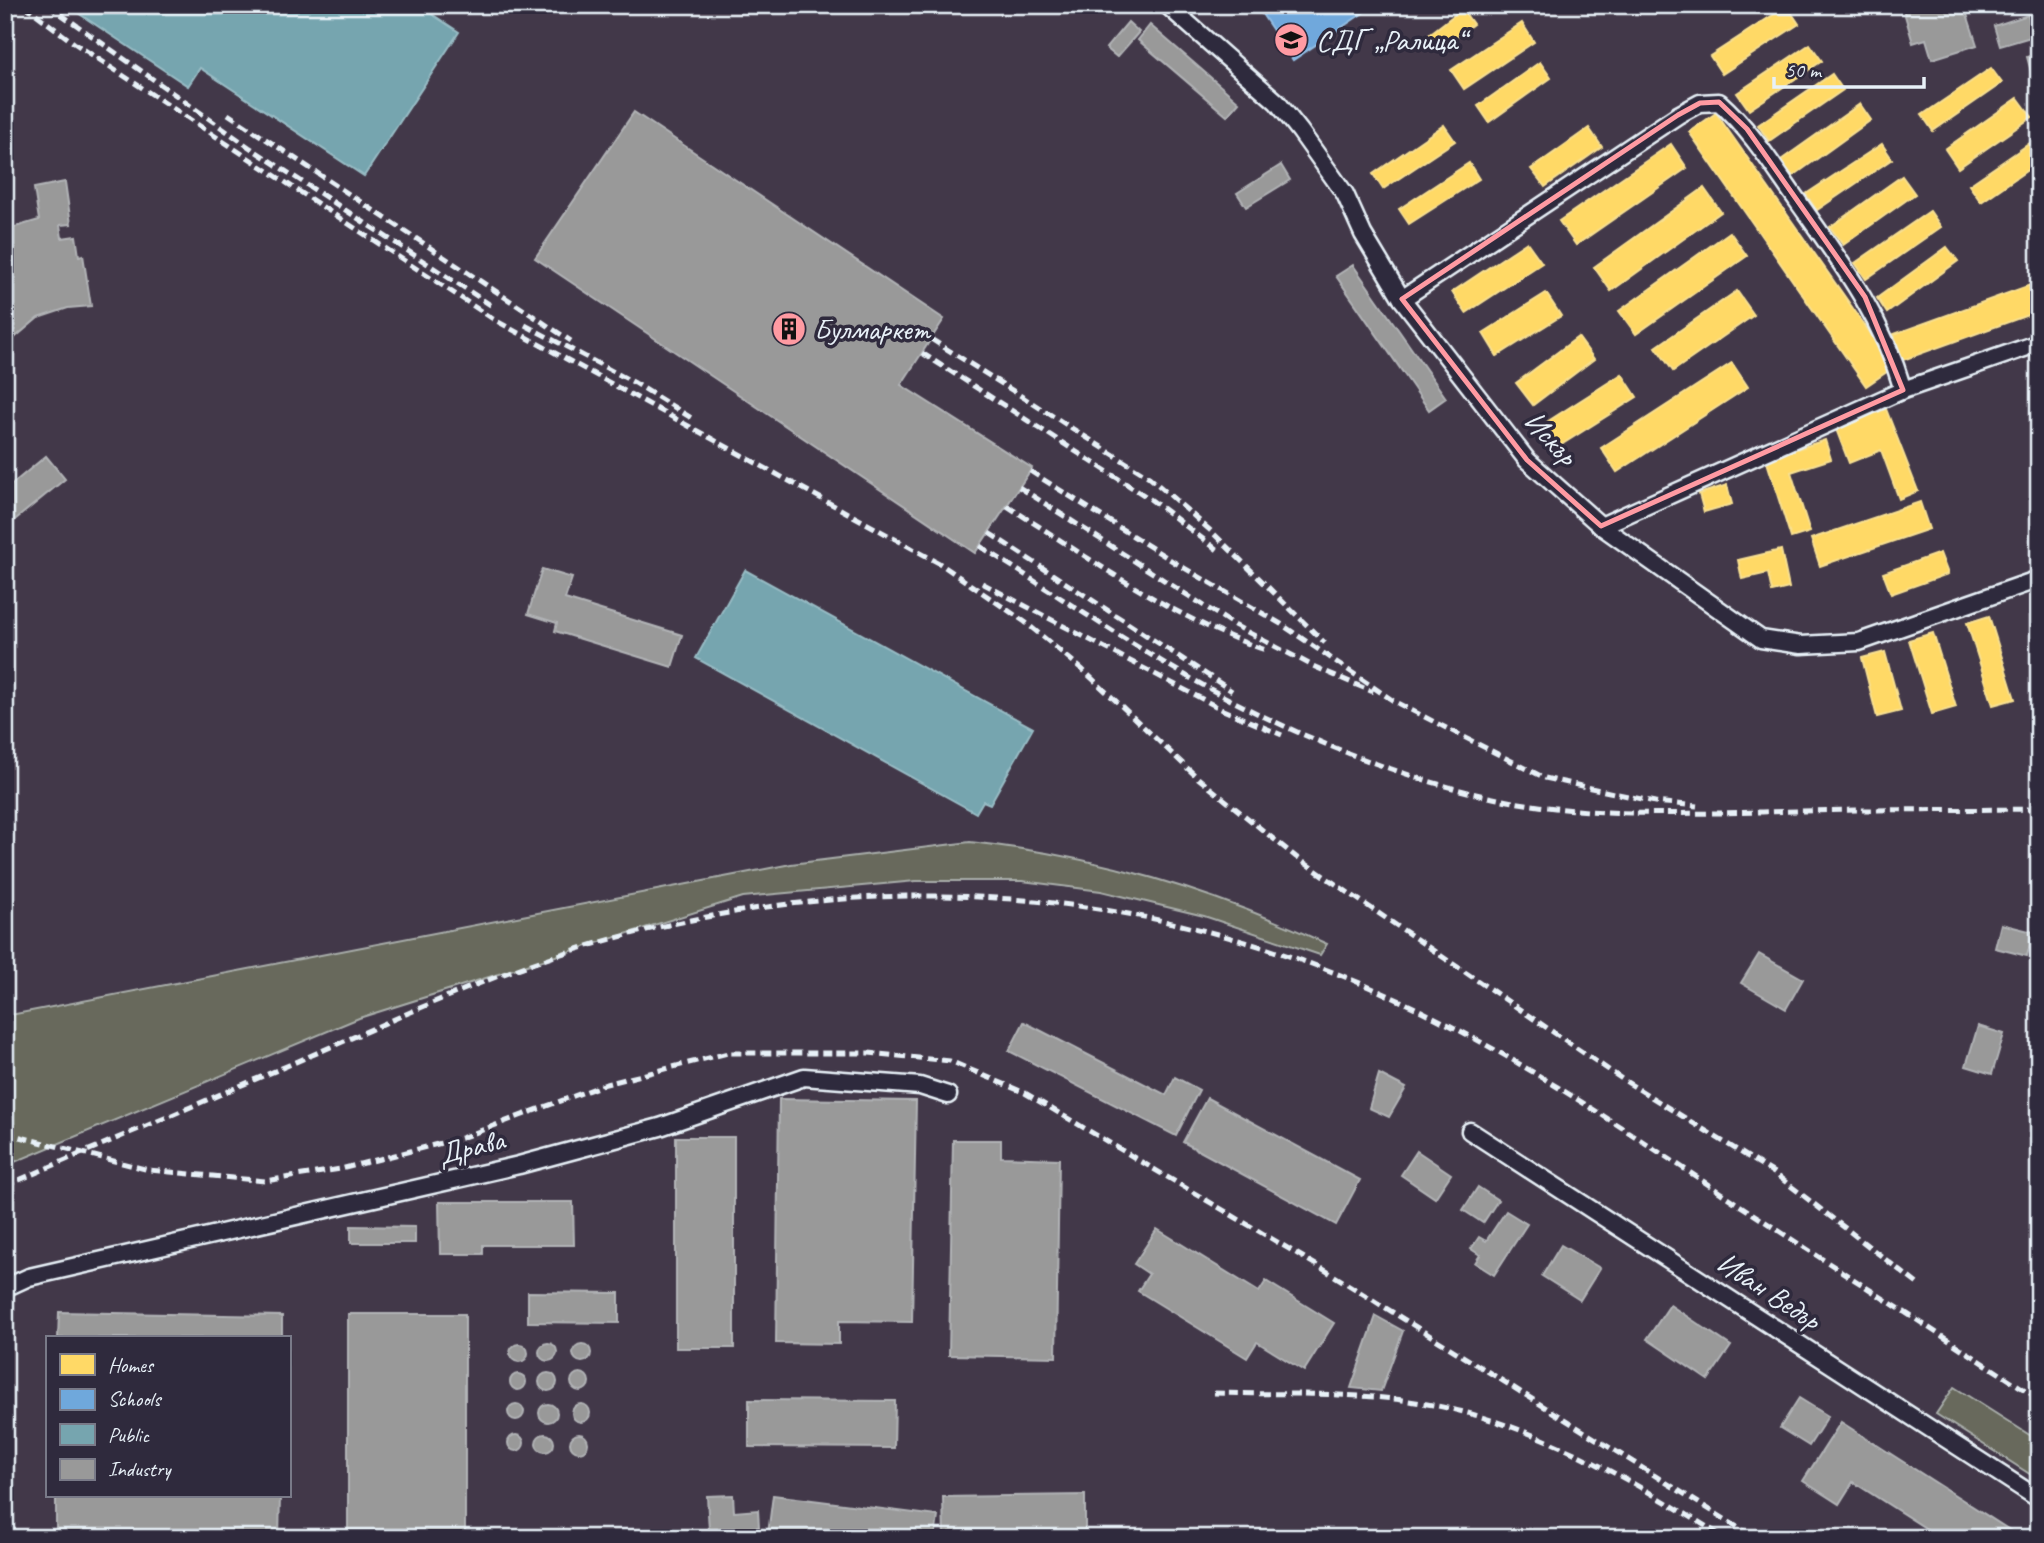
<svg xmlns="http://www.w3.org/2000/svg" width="2044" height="1543" viewBox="0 0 2044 1543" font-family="Caveat,sans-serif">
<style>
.built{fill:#433949;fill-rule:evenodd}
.green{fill:#67695b;stroke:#a8adaa;stroke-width:2}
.homes{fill:#ffd966;stroke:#f8e092;stroke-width:2}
.schools{fill:#6fa8dc;stroke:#93bee4;stroke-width:2}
.public{fill:#76a5af;stroke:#98bcc5;stroke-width:2}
.industry{fill:#999;stroke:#b1b3b6;stroke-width:2}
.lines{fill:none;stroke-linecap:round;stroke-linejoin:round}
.minor-casing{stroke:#e8f1f8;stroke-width:21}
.minor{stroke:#2f2a3d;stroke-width:16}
.rail{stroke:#e8f1f8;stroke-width:5;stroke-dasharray:10 5;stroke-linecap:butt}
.marked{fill:none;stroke:#ff9aa2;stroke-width:5;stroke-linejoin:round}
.labels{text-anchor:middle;stroke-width:7;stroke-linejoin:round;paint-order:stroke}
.poi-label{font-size:30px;fill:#e8f1f8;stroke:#2f2a3d;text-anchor:start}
.street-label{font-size:30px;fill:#e8f1f8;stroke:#2f2a3d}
</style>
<rect width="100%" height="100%" fill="#2f2a3d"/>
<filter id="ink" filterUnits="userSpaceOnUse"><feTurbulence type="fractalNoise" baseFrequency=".0143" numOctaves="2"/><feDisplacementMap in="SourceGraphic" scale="14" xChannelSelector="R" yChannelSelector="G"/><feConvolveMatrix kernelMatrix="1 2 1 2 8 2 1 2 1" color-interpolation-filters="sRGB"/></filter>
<g filter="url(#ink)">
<path class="built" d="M 5,5 L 2039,5 L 2039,1538 L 5,1538 ZM 47,1338 L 289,1338 L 289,1496 L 47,1496 Z"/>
<g class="green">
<path d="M 970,842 C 1098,856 1211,890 1327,944 L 1320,955 L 1204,916 L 1101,891 L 1022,881 L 916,881 L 743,897 L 359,1018 L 5,1166 L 5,1016 L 791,864 Z"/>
<polygon points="1954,1387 2039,1441 2039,1480 1936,1414"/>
</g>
<g class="homes">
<polygon points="1787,6 1799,24 1722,74 1710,56"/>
<polygon points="1462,9 1473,24 1439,50 1427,36"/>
<polygon points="1522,23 1534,42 1464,89 1451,70"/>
<polygon points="1810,44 1822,61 1749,110 1737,93"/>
<polygon points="1540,62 1551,78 1489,122 1478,106"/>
<polygon points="1991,68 2002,83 1933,131 1922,115"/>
<polygon points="1832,74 1843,90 1769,141 1758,125"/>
<polygon points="2018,98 2032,117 1958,168 1945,149"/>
<polygon points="1860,104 1871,120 1793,176 1781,160"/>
<polygon points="1716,113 1894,367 1866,386 1689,132"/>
<polygon points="1444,125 1455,141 1383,189 1373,174"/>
<polygon points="1589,128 1602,147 1545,187 1531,169"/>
<polygon points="2039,137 2039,162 1981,202 1969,185"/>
<polygon points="1671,144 1687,168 1576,245 1559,221"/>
<polygon points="1882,144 1892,159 1817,210 1806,194"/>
<polygon points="1469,163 1479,179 1409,224 1399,209"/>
<polygon points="1902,176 1915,194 1843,245 1830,227"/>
<polygon points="1704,188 1721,212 1611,291 1594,267"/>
<polygon points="1930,211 1941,227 1866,279 1855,263"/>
<polygon points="1730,232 1747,256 1636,334 1619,311"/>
<polygon points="1527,242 1542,263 1466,313 1452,292"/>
<polygon points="1947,247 1958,261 1887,313 1877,298"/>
<polygon points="2039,282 2039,311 1903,360 1894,334"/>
<polygon points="1737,291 1754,315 1673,371 1656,347"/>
<polygon points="1546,293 1561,316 1497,356 1483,333"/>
<polygon points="1578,337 1594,359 1533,405 1516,383"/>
<polygon points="1732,363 1748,387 1617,472 1601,448"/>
<polygon points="1622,374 1637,397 1556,448 1542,425"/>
<polygon points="1886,409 1918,491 1899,499 1881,450 1849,463 1836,429"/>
<polygon points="1825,440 1831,459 1791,472 1810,532 1791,538 1766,459"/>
<polygon points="1727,485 1732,504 1704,512 1699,494"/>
<polygon points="1920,502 1929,529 1820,566 1811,539"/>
<polygon points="1781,550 1789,588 1772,592 1768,573 1742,579 1738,560"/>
<polygon points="1940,553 1948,574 1891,594 1883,573"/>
<polygon points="1989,616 2015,699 1993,705 1967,623"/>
<polygon points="1933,633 1956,707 1932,714 1909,640"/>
<polygon points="1885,652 1901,711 1877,717 1862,658"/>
</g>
<polygon class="schools" points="1256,5 1375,5 1293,60"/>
<g class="public">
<polygon points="79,5 418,5 459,32 364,176 200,68 188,86 75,11"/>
<polygon points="745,570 1033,728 990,804 983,801 976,813 696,658"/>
</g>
<g class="industry">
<polygon points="1902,5 1987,5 1966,11 1977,45 1932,59 1926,39 1913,43"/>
<polygon points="2028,15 2034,36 2000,46 1994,26"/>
<polygon points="1128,22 1139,32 1117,57 1106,48"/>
<polygon points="1150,25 1239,102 1227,116 1138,40"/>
<polygon points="2039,53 2039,85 2035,86 2027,57"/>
<polygon points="634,112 944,319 901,385 1032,468 975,553 535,258"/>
<polygon points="1281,165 1290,180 1246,207 1237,193"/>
<polygon points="65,182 71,224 60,225 62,238 76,236 79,256 83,255 91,306 68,308 38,318 5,346 5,230 39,220 34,188"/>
<polygon points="1353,265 1446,398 1429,410 1336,276"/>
<polygon points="46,456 65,479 5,528 5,490"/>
<polygon points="542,569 572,578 565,599 682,635 672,667 555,631 557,623 528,614"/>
<polygon points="2001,924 2033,932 2027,956 1995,948"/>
<polygon points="1759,954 1803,979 1786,1009 1741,983"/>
<polygon points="1024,1022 1166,1095 1175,1077 1199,1090 1176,1136 1009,1051"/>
<polygon points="1978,1026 2004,1034 1992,1074 1966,1066"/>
<polygon points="1379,1074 1406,1088 1389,1117 1369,1108"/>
<polygon points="1207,1098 1360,1180 1336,1225 1183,1142"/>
<polygon points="779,1099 916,1101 912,1322 839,1321 839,1344 776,1343"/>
<rect x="676" y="1137" width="58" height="211"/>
<polygon points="953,1140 1001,1140 1001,1157 1059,1159 1056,1357 949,1355"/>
<polygon points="1417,1151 1451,1174 1435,1198 1401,1175"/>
<polygon points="1478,1187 1498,1200 1483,1223 1463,1210"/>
<polygon points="439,1202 573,1202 574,1245 483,1245 483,1254 440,1254"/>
<polygon points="1506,1211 1527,1224 1494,1275 1475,1263 1480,1255 1471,1249 1479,1237 1486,1241"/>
<polygon points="351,1226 415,1227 415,1243 351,1243"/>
<polygon points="1157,1229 1259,1292 1266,1281 1334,1323 1304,1371 1257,1342 1247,1358 1138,1291 1149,1274 1134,1264"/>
<polygon points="1561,1245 1600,1268 1580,1300 1542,1276"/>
<polygon points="528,1292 619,1293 619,1323 528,1322"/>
<polygon points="1670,1305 1731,1346 1708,1380 1647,1339"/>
<polygon points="59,1312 282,1316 282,1338 58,1338"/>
<rect x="348" y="1314" width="117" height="224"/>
<polygon points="1376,1316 1403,1331 1381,1391 1351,1388"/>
<circle cx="548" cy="1352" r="9"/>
<circle cx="519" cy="1353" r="9"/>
<circle cx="582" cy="1353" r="9"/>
<circle cx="548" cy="1382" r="9"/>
<circle cx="580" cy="1382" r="9"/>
<circle cx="518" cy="1382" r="8"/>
<polygon points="1799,1398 1828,1416 1809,1446 1780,1428"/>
<polygon points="749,1400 895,1401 894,1448 749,1447"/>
<circle cx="548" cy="1413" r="9"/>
<circle cx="581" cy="1413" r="9"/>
<circle cx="516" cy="1412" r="8"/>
<polygon points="1841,1422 2022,1538 1941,1538 1853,1482 1839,1504 1803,1481"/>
<circle cx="579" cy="1443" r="9"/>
<circle cx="545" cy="1443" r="9"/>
<circle cx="516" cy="1443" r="8"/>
<polygon points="733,1495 734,1512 758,1510 759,1527 709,1530 707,1496"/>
<polygon points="773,1495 938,1516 935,1538 794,1538 768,1534"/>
<polygon points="1085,1495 1085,1538 944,1538 943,1497"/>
<polygon points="56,1496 280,1496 279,1538 56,1538"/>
</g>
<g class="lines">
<g class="minor-casing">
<g id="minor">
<polyline points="1167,5 1277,102 1300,131 1345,194 1363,234 1402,299 1527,460 1601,526 1761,639 1801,645 1859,642 2039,579"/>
<path d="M 1402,299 L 1678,115 L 1700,103 L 1719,102 C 1752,131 1774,168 1799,203 C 1843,265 1882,317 1903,390"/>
<polyline points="1601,526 1903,390 2039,343"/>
<polyline points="1470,1131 2039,1499"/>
<polyline points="5,1288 29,1277 519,1165 660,1127 804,1077 920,1086 948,1095"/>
</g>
</g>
<use href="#minor" class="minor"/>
<g class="rail">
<polyline points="24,5 74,43 493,319 939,563 1025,622 1083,670 1198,778 1296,857 1622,1079 1774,1173 1920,1286"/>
<polyline points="48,5 249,147 492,306"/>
<polyline points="228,114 571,341"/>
<polyline points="525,325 635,383 693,419"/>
<polyline points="931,339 1149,477 1211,531 1325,643"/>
<polyline points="922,353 1150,499 1219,551"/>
<polyline points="1030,471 1174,562 1281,624 1395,702 1545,778 1655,802 1697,806"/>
<polyline points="1019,487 1234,625 1313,666 1373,692"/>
<path d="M 1007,506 C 1090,558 1172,619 1266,650"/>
<polyline points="989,533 1232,691"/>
<path d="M 980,546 C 1048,589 1115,635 1185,675 C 1277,728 1389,775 1493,798 C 1581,817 1673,814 1762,812 C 1855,809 1947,810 2039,809"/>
<polyline points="982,583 1223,710 1282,735"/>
<polyline points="5,1133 149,1170 265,1181 341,1169 461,1138 606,1084 728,1053 869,1053 950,1061 1025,1093 1328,1272 1755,1538"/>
<path d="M 5,1186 C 115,1139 224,1093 333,1046 C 411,1012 489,976 571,951 C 838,868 1119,877 1376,990 C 1498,1043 1610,1120 1721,1193 C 1826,1262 1933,1330 2039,1399"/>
<path d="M 1214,1393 C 1284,1395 1358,1391 1427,1404 C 1535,1423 1633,1481 1725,1538"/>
</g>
</g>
</g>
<path class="marked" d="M 1719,102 L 1747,129 L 1865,297 L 1903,390 L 1601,526 L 1527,460 L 1402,299 L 1678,115 L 1700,103 Z"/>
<defs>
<g id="school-disc" transform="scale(1.75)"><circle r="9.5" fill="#ff9aa2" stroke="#2f2a3d"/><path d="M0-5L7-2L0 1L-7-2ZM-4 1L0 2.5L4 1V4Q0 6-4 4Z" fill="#111"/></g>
<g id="building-disc" transform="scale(1.75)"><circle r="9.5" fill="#ff9aa2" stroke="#2f2a3d"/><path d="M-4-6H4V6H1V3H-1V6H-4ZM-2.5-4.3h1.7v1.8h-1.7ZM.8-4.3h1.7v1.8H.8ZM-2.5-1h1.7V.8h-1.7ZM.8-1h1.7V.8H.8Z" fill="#111"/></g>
</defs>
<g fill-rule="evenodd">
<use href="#school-disc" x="1291" y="40"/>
<use href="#building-disc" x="789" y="329"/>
</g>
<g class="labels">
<g class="poi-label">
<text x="1316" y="50">СДГ „Ралица“</text>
<text x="814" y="339">Булмаркет</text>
</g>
<g class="street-label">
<text transform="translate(1551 438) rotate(47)" y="10">Искър</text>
<text transform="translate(471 1147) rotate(-14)" y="10">Драва</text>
<text transform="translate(1769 1291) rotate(33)" y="10">Иван Ведър</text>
</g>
</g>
<rect width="2044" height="1543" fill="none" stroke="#2f2a3d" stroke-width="28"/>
<rect x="14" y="14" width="2016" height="1515" fill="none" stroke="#e8f1f8" stroke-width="2.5" filter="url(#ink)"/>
<rect x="46" y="1336" width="245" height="161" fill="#2f2a3d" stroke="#797a88" stroke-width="2"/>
<rect x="60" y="1354" width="35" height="21" fill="#ffd966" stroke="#797a88" stroke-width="2"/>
<text x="108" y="1372" font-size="21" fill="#e8f1f8">Homes</text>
<rect x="60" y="1389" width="35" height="21" fill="#6fa8dc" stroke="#797a88" stroke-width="2"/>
<text x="108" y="1406" font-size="21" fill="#e8f1f8">Schools</text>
<rect x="60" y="1424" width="35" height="21" fill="#76a5af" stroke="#797a88" stroke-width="2"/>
<text x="108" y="1442" font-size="21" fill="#e8f1f8">Public</text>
<rect x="60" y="1459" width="35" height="21" fill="#999999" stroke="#797a88" stroke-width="2"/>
<text x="108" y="1476" font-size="21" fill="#e8f1f8">Industry</text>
<path d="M1774 77v10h150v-10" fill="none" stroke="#e8f1f8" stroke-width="3.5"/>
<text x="1785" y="77" font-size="21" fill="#e8f1f8" stroke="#2f2a3d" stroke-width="5" paint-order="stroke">50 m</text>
</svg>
